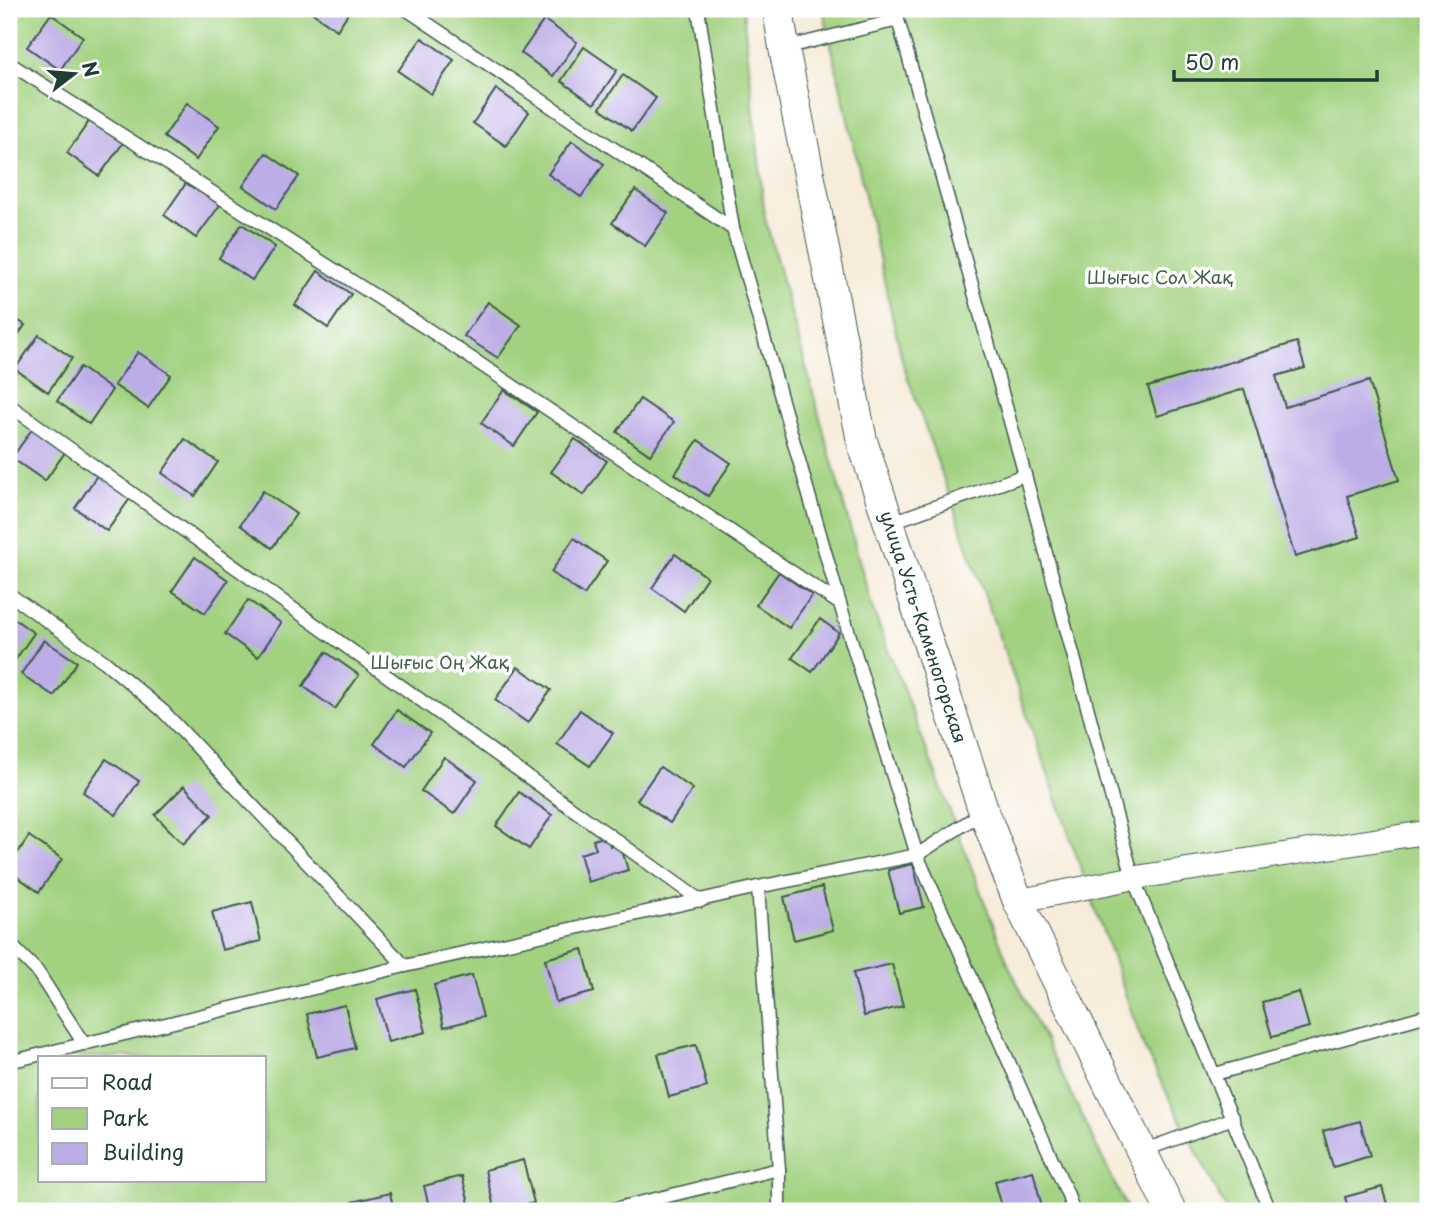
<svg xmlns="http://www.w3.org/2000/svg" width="1437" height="1220" viewBox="0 0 1437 1220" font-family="'Playpen Sans',sans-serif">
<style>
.green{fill:#a2d280;stroke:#60885a;stroke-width:2;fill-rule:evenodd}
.building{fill:#bdade7}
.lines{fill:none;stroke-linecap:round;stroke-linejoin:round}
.service-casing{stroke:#3f574d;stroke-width:15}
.minor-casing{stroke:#3f574d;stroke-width:25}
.tertiary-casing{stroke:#3f574d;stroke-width:32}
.service{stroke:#fff;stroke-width:12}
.minor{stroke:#fff;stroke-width:23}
.tertiary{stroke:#fff;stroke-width:30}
.labels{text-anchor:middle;stroke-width:7;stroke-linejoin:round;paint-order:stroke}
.park-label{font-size:18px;fill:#406247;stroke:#fff}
.street-label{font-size:18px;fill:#1f3d34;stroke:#fff}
</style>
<rect width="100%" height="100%" fill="#fff"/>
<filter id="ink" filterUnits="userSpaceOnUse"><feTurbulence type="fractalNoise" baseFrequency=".0143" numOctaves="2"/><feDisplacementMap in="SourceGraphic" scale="14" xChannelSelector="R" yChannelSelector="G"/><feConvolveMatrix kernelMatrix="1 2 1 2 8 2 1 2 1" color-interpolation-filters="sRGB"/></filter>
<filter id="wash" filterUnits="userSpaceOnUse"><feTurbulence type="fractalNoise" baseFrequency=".00686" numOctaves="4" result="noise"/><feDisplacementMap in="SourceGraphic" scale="28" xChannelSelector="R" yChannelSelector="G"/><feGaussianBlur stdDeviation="1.57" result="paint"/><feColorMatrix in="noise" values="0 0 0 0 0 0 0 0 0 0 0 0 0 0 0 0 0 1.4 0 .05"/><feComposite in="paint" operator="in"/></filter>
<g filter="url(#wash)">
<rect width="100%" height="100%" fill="#f6ecd9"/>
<g class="green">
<path d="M 9,9 L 743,9 L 765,218 L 872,607 L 1009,966 L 1128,1211 L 9,1211 ZM 40,1057 L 264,1057 L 264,1180 L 40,1180 Z"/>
<polygon points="823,9 1428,9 1428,1211 1227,1211 1145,1050 903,364"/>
</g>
<g id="blocks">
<g class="building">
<polygon points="307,9 351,9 337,30"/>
<polygon points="51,14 83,37 60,70 27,47"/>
<polygon points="544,20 577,42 553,76 521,53"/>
<polygon points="422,38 454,60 431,94 398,71"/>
<polygon points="584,47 617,70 594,104 561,81"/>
<polygon points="623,75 656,98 632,131 600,108"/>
<polygon points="496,89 529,112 506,146 473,123"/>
<polygon points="187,103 219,126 196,160 164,137"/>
<polygon points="90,120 123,143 99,176 67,153"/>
<polygon points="572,141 604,164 581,197 548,174"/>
<polygon points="266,153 299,176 276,209 243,186"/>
<polygon points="187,182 220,205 196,238 164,215"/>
<polygon points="635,190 668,213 645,246 612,223"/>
<polygon points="242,224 275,247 252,280 219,258"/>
<polygon points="318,271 351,294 328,328 295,305"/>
<polygon points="488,302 521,325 498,358 464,336"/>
<polygon points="9,314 25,325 9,348"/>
<polygon points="39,335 72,358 48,392 15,369"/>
<polygon points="1297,342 1305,368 1276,376 1285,407 1369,381 1399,480 1347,496 1360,537 1295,557 1244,389 1157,416 1148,387"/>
<polygon points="138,352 171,375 148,408 114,385"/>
<polygon points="80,367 112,390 89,424 57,401"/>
<polygon points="504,390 537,412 514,446 481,423"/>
<polygon points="640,399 674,422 650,455 617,432"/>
<polygon points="35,425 68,448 45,481 12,458"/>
<polygon points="185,439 218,462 195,496 162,473"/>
<polygon points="575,439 607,461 584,495 551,472"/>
<polygon points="698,440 731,463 708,496 675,474"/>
<polygon points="98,474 131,497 107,531 75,508"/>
<polygon points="263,491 296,514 272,548 240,525"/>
<polygon points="574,538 607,561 584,595 551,572"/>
<polygon points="675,554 707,577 684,611 652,588"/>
<polygon points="195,557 228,580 205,613 172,591"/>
<polygon points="779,572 812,595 789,628 756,605"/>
<polygon points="248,600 281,623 258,657 225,634"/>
<polygon points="9,615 34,633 11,666 9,665"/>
<polygon points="820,619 839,633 812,672 792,658"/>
<polygon points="44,640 77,662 54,696 21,674"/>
<polygon points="326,652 359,675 335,709 303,686"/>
<polygon points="518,667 551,690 528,723 495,700"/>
<polygon points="397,710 430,733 406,767 374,744"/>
<polygon points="580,710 613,733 590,766 557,744"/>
<polygon points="444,757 477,780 454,814 421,791"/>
<polygon points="106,759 139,781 116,815 83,792"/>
<polygon points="660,767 693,789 670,823 637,800"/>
<polygon points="184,786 212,815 183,844 155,815"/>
<polygon points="519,792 552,815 529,849 496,826"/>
<polygon points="29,836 62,859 39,892 9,871 9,866"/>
<polygon points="608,836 610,846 620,844 628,870 588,882 580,854 596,849 593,840"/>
<polygon points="913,864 924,907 899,913 888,870"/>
<polygon points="822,887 833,930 794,940 784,897"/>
<polygon points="252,902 261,941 222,950 212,912"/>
<polygon points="583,949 594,992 556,1002 545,959"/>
<polygon points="892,964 903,1006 864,1016 853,973"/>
<polygon points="472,975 483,1017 444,1027 434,985"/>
<polygon points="415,989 426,1032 388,1042 377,999"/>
<polygon points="1299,992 1309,1027 1272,1037 1262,1002"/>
<polygon points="345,1005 355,1048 317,1057 307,1014"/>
<polygon points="696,1045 707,1087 669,1097 658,1054"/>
<polygon points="1360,1121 1370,1156 1333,1167 1323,1131"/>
<polygon points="523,1160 534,1203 495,1211 485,1170"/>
<polygon points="1033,1171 1043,1211 1003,1211 995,1181"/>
<polygon points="462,1176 471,1211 430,1211 424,1186"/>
<polygon points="1382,1187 1389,1211 1349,1211 1345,1197"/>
<polygon points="390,1193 394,1211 354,1211 352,1202"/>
</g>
</g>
</g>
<g filter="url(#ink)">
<use href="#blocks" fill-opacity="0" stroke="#3f574d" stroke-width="2"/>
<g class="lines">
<g class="service-casing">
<g id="service">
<polyline points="406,9 733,229"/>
<polyline points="698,9 733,229 840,604 917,855 1068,1195 1073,1211"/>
<polyline points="895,9 1025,475 1133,878 1270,1211"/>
<polyline points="784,48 898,20"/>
<polyline points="9,63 429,330 840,604"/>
<polyline points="9,405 701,901"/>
<polyline points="889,523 1025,475"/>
<polyline points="9,594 105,662 163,711 405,966"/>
<polyline points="758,887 779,1169 779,1211"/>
<polyline points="9,943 37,971 84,1044"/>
<polyline points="9,1062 405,966 758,887 917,855 983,812"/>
<polyline points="1215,1074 1428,1015"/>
<polyline points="1142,1151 1233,1118"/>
<polyline points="606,1211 779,1169"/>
</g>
</g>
<g class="minor-casing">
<polyline id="minor" points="1018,901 1133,878 1428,832"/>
</g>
<g class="tertiary-casing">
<polyline id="tertiary" points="778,9 784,48 862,441 984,812 1018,901 1171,1211"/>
</g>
<use href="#service" class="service"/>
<use href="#minor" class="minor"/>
<use href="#tertiary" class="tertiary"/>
</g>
</g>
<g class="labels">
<g class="park-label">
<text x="1160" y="284">Шығыс Сол Жақ</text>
<text x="440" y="669">Шығыс Оң Жақ</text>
</g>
<g class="street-label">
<text transform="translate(923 627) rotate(72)" y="6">улица Усть-Каменогорская</text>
</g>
</g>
<rect width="1437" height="1220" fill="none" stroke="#fff" stroke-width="35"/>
<rect x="38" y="1056" width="228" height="126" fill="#ffffff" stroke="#a5b1ae" stroke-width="2"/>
<rect x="52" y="1078" width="35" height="10" fill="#ffffff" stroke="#a5b1ae" stroke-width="2"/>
<text x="102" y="1090" font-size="21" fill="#1f3d34">Road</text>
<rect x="52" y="1108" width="35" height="21" fill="#a2d280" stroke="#a5b1ae" stroke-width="2"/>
<text x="102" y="1126" font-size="21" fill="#1f3d34">Park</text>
<rect x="52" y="1143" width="35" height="21" fill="#bdade7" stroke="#a5b1ae" stroke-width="2"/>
<text x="102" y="1160" font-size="21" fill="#1f3d34">Building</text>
<g transform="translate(74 74) rotate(74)" stroke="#ffffff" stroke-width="5" paint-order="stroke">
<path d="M0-5L12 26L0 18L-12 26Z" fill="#1f3d34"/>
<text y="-10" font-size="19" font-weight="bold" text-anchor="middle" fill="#1f3d34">N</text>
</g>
<path d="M1174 70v10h203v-10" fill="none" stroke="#1f3d34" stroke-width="3.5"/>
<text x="1185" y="70" font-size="21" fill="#1f3d34" stroke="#ffffff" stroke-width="5" paint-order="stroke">50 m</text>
</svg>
